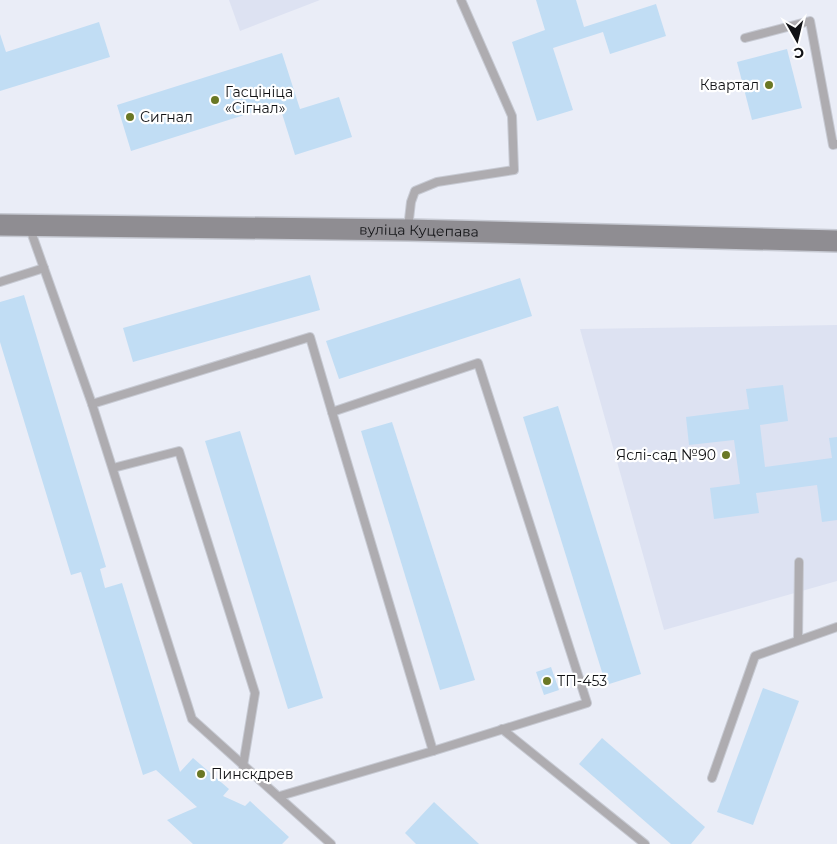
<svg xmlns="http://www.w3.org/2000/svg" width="837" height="844" viewBox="0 0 837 844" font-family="Montserrat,sans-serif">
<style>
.built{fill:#dde2f2}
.building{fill:#c1ddf4}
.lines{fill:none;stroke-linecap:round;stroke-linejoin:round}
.lane-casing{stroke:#c7cad3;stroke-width:10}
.secondary-casing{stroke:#c7cad3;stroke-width:24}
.lane{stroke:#aeacb0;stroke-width:8}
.secondary{stroke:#8f8d92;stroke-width:21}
.poi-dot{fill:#6a7825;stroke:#fff;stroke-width:2}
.labels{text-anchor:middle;stroke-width:4.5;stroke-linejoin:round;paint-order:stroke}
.poi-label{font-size:14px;fill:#111215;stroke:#fff;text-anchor:start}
.street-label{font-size:14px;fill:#111215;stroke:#fff}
</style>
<rect width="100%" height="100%" fill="#eaedf7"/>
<g class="built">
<polygon points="229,0 320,0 240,31"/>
<polygon points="837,325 837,581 664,630 580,329"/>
</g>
<g class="building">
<polygon points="536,0 576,0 584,27 656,4 666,36 610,54 603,32 553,48 573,110 537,121 512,42 545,30"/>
<polygon points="99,22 110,57 0,91 0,34 6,52"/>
<polygon points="787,49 802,108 752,120 737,62"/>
<polygon points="282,53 300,109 339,97 352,137 295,155 279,104 131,151 117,105"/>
<polygon points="310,275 320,310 133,362 123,328"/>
<polygon points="520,278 532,316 339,379 326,341"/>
<polygon points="24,295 106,567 100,569 105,588 122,583 180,772 193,758 229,789 223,796 245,806 250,801 289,837 282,844 193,844 167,820 197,807 156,770 143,775 81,572 71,575 0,342 0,302"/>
<polygon points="783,385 788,421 760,425 765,467 832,458 829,438 837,437 837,520 822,522 817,485 756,493 759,513 714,519 710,488 740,484 734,440 689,445 686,417 749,409 746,389"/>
<polygon points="558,406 641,674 606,685 523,417"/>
<polygon points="392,422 475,680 440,690 361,431"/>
<polygon points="240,431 323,698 288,709 205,441"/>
<polygon points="551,667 559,690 544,695 536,672"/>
<polygon points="763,688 799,701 753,825 717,812"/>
<polygon points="602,738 705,827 691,844 671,844 579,764"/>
<polygon points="434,802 479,844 416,844 405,833"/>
</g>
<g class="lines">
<g class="lane-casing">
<g id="lane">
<polyline points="745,38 810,21 833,145 837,144"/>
<polyline points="29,226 92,404 192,719 331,844"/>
<polyline points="408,228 411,202 415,191 437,182 514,170 512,116 461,0"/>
<polyline points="0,282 44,268"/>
<polyline points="92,404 310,337 332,412 478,363 587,703 433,751 280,796"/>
<polyline points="332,412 433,751"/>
<polyline points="113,468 179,451 255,693 243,766"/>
<polyline points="798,640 799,562"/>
<polyline points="502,729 645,844"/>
<polyline points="712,778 755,656 837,627"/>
</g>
</g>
<g class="secondary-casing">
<g id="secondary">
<path id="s1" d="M 0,225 L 408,230 L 837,241"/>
</g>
</g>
<use href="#lane" class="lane"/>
<use href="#secondary" class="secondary"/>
</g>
<g class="poi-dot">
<circle cx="769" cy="85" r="5"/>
<circle cx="215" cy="100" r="5"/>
<circle cx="130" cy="117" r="5"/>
<circle cx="726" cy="455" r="5"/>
<circle cx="547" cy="681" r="5"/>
<circle cx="201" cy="774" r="5"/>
</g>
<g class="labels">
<g class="poi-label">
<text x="759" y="90" text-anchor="end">Квартал</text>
<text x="225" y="97">Гасцініца<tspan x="225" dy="16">«Сігнал»</tspan></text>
<text x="140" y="122">Сигнал</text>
<text x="716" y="460" text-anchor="end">Яслі-сад №90</text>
<text x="557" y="686">ТП-453</text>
<text x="211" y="779">Пинскдрев</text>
</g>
<g class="street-label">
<text dy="5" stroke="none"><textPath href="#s1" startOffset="419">вуліца Куцепава</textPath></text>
</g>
</g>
<g transform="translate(797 40) rotate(172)" stroke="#ffffff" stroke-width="4" paint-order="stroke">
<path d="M0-4L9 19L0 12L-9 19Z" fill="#111215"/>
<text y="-8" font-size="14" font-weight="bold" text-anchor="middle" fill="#111215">С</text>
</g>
</svg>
